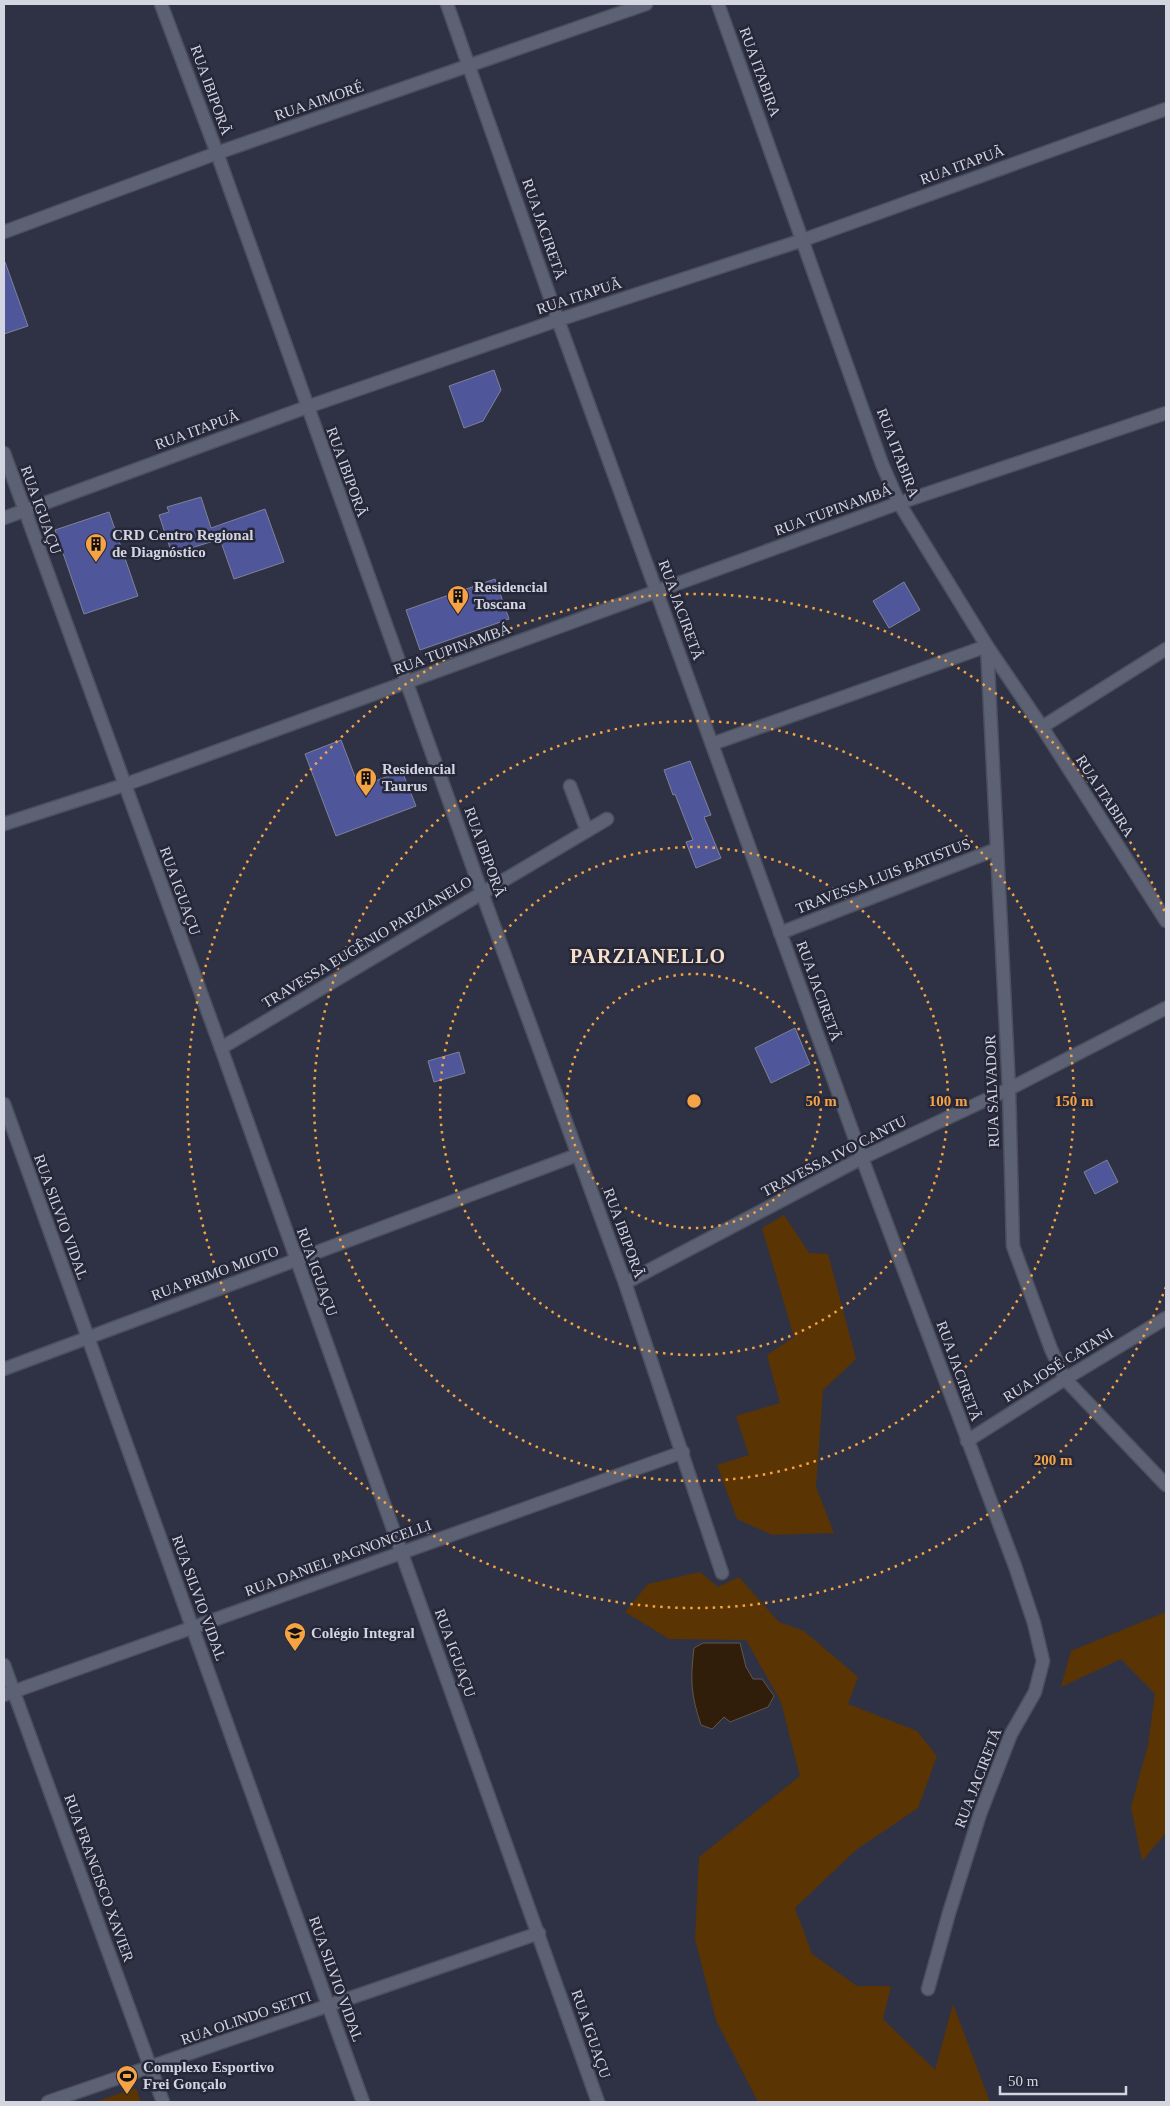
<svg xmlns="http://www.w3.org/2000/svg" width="1170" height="2106" viewBox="0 0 1170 2106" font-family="Georgia,serif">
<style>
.green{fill:#5a3403}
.water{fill:#311e0a;stroke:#62554a}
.building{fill:#4f569a;stroke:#7e8297}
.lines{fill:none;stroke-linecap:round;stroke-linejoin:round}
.street-casing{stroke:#4c4f5d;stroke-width:15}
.secondary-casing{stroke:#4c4f5d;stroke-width:15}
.street{stroke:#5d6174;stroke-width:12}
.secondary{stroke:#5d6174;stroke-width:12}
.ring{fill:none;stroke:#f5a345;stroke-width:2.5;stroke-dasharray:2.5 5}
.labels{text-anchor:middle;stroke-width:5;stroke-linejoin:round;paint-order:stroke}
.street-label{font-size:15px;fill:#d3d6e1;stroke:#262839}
.poi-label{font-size:15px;font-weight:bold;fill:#d3d6e1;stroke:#262839;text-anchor:start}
.district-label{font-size:20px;font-weight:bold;letter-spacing:1px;fill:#f7e0c9;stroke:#262839}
.centre{fill:#f5a345;stroke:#262839;stroke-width:2.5}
.ring-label{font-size:15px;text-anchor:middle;font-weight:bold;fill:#f5a345;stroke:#262839;stroke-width:5;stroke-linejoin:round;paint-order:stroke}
</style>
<rect width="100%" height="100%" fill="#2f3244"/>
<g class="green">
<polygon points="784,1215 809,1253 828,1254 856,1359 823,1390 816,1487 834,1533 772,1535 737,1519 717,1465 749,1455 736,1416 780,1403 767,1355 794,1337 762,1228"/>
<polygon points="700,1572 718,1587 739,1577 779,1622 804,1631 858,1677 848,1704 917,1731 937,1756 918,1808 856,1850 795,1908 812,1954 857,1986 891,1986 883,2019 935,2070 953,2004 990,2102 758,2102 716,2020 695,1939 699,1857 800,1776 781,1702 746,1640 669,1639 625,1612 648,1584"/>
<polygon points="1166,1612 1166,1833 1142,1861 1131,1807 1148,1745 1155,1694 1121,1659 1061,1687 1071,1651"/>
<polygon points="136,2088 141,2102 95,2102"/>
</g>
<path class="water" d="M 703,1643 L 740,1643 L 746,1667 L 753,1679 L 762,1679 L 774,1696 L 768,1707 L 730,1722 L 724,1717 L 712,1729 L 701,1725 C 691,1695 690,1680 694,1648 Z"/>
<g class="building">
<polygon points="4,262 5,262 28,326 4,334"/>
<polygon points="494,370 501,390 483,421 464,428 449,386"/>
<polygon points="201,497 211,528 265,509 284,562 234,579 220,539 172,554 159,515 169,512 167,507"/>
<polygon points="109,512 138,596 84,614 55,530"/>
<polygon points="495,579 509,619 420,650 406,610"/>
<polygon points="904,582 920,610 889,628 873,601"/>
<polygon points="341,740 359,787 402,771 416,806 336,836 305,754"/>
<polygon points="690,761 711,815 704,817 721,858 696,868 686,842 693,840 675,794 673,795 664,770"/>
<polygon points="795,1028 810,1064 771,1083 755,1048"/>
<polygon points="459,1052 465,1073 434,1082 428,1061"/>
<polygon points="1107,1160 1118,1182 1095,1194 1084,1172"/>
</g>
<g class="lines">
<g class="street-casing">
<g id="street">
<polyline points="161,4 217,153 482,893 625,1283 722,1573"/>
<polyline points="447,4 558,320 862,1158 1015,1566 1034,1623 1043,1661 1035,1692 1011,1734 980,1814 949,1913 928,1989"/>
<polyline points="4,232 217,153 646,4"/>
<polyline points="4,453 221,1048 598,2102"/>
<polyline points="4,518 307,407 558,320 803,240 1166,109"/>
<polyline points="1042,727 1166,649"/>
<polyline points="712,744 987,646 1009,1089 1013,1246 1051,1349 1065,1379 1166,1485"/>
<polyline points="570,786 587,831"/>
<polyline points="4,824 124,785 899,503 1166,413"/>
<polyline points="780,933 997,849"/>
<polyline points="221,1048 607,819"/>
<polyline points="4,1104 363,2102"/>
<polyline points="625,1283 862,1158 1009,1089 1166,1008"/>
<polyline points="4,1369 577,1155"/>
<polyline points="967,1441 1065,1379 1166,1318"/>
<polyline points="4,1665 163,2102"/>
<polyline points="4,1695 683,1452"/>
<polyline points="48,2102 539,1933"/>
</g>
</g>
<g class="secondary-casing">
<polyline id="secondary" points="718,4 882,464 899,503 987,646 1042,727 1166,921"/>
</g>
<use href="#street" class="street"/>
<use href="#secondary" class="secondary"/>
</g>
<g class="ring">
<circle cx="694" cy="1101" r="127"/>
<circle cx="694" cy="1101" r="254"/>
<circle cx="694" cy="1101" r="380"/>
<path d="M1166 1287A507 507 0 1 1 1166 915"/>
</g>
<defs>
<g id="building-pin" transform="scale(1.125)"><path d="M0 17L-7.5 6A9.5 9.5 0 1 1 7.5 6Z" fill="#f5a345" stroke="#262839"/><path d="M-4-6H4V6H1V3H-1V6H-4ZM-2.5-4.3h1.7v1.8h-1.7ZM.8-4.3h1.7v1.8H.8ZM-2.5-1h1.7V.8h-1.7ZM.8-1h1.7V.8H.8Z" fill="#111"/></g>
<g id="school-pin" transform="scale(1.125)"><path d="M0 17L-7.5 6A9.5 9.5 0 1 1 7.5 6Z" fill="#f5a345" stroke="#262839"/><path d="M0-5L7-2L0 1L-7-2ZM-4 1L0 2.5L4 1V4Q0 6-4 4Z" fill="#111"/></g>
<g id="stadium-pin" transform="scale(1.125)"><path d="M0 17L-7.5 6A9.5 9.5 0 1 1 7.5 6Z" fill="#f5a345" stroke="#262839"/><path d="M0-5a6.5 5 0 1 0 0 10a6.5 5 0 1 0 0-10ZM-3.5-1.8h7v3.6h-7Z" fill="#111"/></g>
</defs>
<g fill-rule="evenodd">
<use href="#building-pin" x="96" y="544"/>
<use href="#building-pin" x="458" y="596"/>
<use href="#building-pin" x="366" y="778"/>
<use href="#school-pin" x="295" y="1633"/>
<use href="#stadium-pin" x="127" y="2076"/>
</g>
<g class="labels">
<g class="street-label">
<text transform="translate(760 72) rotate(70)" y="5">RUA ITABIRA</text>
<text transform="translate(211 90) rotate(70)" y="5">RUA IBIPORÃ</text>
<text transform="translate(319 101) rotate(-19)" y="5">RUA AIMORÉ</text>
<text transform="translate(962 165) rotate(-20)" y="5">RUA ITAPUÃ</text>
<text transform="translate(544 229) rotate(71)" y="5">RUA JACIRETÃ</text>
<text transform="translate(579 296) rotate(-18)" y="5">RUA ITAPUÃ</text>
<text transform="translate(197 430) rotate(-20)" y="5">RUA ITAPUÃ</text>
<text transform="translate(898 453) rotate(69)" y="5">RUA ITABIRA</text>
<text transform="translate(347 472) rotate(70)" y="5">RUA IBIPORÃ</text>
<text transform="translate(41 510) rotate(70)" y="5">RUA IGUAÇU</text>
<text transform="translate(833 510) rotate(-20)" y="5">RUA TUPINAMBÁ</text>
<text transform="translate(681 610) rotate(70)" y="5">RUA JACIRETÃ</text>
<text transform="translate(452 649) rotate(-20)" y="5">RUA TUPINAMBÁ</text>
<text transform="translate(1105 796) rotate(57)" y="5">RUA ITABIRA</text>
<text transform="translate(485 852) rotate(70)" y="5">RUA IBIPORÃ</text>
<text transform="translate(883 876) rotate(-21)" y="5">TRAVESSA LUIS BATISTUS</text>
<text transform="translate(180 891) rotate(70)" y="5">RUA IGUAÇU</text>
<text transform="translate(367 942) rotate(-31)" y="5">TRAVESSA EUGÊNIO PARZIANELO</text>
<text transform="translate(819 991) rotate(70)" y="5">RUA JACIRETÃ</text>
<text transform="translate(992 1091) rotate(-92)" y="5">RUA SALVADOR</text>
<text transform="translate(834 1156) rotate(-27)" y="5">TRAVESSA IVO CANTU</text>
<text transform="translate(61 1217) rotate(70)" y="5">RUA SILVIO VIDAL</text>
<text transform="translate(624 1233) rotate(70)" y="5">RUA IBIPORÃ</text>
<text transform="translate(317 1272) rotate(70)" y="5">RUA IGUAÇU</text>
<text transform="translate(215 1273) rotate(-20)" y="5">RUA PRIMO MIOTO</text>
<text transform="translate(1058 1365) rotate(-32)" y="5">RUA JOSÉ CATANI</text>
<text transform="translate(959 1371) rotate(70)" y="5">RUA JACIRETÃ</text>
<text transform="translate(338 1558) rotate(-20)" y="5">RUA DANIEL PAGNONCELLI</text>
<text transform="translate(199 1598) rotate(70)" y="5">RUA SILVIO VIDAL</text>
<text transform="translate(455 1653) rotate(70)" y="5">RUA IGUAÇU</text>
<text transform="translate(978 1778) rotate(-69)" y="5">RUA JACIRETÃ</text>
<text transform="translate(99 1878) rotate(70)" y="5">RUA FRANCISCO XAVIER</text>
<text transform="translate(336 1979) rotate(70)" y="5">RUA SILVIO VIDAL</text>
<text transform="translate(246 2018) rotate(-19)" y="5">RUA OLINDO SETTI</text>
<text transform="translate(591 2034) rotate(71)" y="5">RUA IGUAÇU</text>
</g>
<g class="poi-label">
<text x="112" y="540">CRD Centro Regional<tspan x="112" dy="17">de Diagnóstico</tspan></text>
<text x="474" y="592">Residencial<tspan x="474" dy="17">Toscana</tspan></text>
<text x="382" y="774">Residencial<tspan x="382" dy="17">Taurus</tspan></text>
<text x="311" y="1638">Colégio Integral</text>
<text x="143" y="2072">Complexo Esportivo<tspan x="143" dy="17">Frei Gonçalo</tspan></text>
</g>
<g class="district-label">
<text x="648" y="963">PARZIANELLO</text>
</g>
</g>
<circle cx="694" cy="1101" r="8" class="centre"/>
<g class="ring-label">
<text x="821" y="1106">50 m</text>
<text x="948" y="1106">100 m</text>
<text x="1074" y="1106">150 m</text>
<text x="1053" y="1465">200 m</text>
</g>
<rect width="1170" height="2106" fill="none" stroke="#d3d6e1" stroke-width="10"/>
<path d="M1000 2086v8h126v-8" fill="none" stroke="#d3d6e1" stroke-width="2.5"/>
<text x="1008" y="2086" font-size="15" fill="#d3d6e1" stroke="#262839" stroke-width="4" paint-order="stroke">50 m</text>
</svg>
